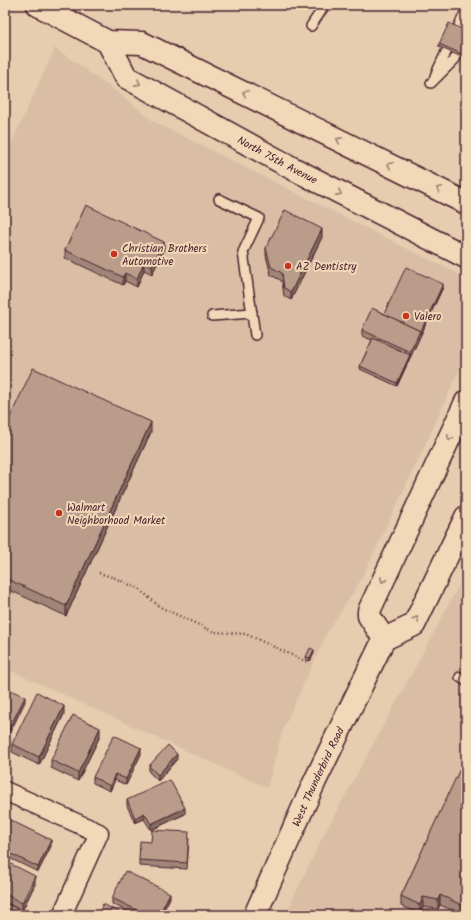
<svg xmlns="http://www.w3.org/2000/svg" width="471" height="920" viewBox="0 0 471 920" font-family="Kalam,sans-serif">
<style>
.built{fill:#d9bea5}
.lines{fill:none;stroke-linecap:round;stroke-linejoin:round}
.service-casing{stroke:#4a1f2b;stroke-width:12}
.minor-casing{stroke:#4a1f2b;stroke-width:21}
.secondary-casing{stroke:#4a1f2b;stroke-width:25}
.path{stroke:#4a1f2b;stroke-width:2.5;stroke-dasharray:1 3;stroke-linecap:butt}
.service{stroke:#f0d8b8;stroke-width:9}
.minor{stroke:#f0d8b8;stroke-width:18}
.secondary{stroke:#f0d8b8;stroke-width:22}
.wall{fill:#a08678;stroke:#4a1f2b}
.shaded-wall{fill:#826d61;stroke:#4a1f2b}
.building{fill:#ba9c8b;stroke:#4a1f2b}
.oneway{stroke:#9d7c72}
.poi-dot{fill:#c8321e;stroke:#f0d8b8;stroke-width:1.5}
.labels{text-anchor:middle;stroke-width:4;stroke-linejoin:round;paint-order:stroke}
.street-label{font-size:11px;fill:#4a1f2b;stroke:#f0d8b8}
.poi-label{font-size:11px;fill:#4a1f2b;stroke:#f0d8b8;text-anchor:start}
</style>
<rect width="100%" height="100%" fill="#e6cdb0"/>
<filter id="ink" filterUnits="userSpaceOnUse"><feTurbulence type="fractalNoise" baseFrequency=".025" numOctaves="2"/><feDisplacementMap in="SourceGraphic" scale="8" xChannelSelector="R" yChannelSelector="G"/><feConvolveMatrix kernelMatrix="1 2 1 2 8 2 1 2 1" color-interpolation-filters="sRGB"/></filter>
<g filter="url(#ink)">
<g class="built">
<polygon points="55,48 128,100 153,121 466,278 466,355 428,439 361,580 327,633 283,729 267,788 5,668 5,157"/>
<polygon points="466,571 466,915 285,915 321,840 432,636"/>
</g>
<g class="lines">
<g class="service-casing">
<g id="service">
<polyline points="311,26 325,5"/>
<polyline points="457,30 466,11"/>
<polyline points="435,76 447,50"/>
<polyline points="431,83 455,59 457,54"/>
<polyline points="219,199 259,218 243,252 255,335"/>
<polyline points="212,316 252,313"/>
<polyline points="460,677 466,681"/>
</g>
</g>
<g class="minor-casing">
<polyline id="minor" points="5,791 99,833 62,915"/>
</g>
<g class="secondary-casing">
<g id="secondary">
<polyline points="38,5 108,42 142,43 466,203"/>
<path id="s1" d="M 108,42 L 126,77 L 292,168 L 466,257"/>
<polyline points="384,639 369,616 369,611 466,402"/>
<path id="s2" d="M 255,915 L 315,781 L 384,639 L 414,625 L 466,517"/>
</g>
</g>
<polyline class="path" points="99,573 115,578 139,589 160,607 214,632 246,634 309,663"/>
<use href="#service" class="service"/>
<use href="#minor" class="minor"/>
<use href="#secondary" class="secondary"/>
</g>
<g class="wall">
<polygon points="466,31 466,59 439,47 439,44"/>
<polygon points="322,237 291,300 284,296 282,281 271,275 266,256 266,248"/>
<polygon points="65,250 164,250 152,274 144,270 137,287 125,281 123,285 65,258"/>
<polygon points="443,287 397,386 360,369 360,366 372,340 362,336 362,330 384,314"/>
<polygon points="5,428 151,432 66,616 5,588"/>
<polygon points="314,653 310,661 306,660 306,657"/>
<polygon points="64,714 39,765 12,752 12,744"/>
<polygon points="100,736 78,781 51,768 51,760"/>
<polygon points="141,754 126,785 115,780 110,791 93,783 93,777"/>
<polygon points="466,758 466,915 463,915 440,905 438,909 423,907 420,914 401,906 401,896"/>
<polygon points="177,759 158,781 149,772 149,766"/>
<polygon points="127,800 185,814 151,830 144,819 135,823 127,806"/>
<polygon points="5,824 51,846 38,872 5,856"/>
<polygon points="189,838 187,869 139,866 139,860"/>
<polygon points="5,861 35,884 22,911 5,902"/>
<polygon points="112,898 170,898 161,915 136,915 112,904"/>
</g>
<g class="shaded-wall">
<polygon points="322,229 322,237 291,300 291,292"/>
<polygon points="164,242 164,250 152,274 152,266"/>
<polygon points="144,262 144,270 137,287 137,279"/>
<polygon points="125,273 125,281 123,285 123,277"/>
<polygon points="443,284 443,287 397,386 397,383 410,355 410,352"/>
<polygon points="151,422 151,432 66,616 66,606"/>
<polygon points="314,650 314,653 310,661 310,658"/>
<polygon points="25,697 25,702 5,743 5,737"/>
<polygon points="64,706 64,714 39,765 39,757"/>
<polygon points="100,728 100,736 78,781 78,773"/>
<polygon points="141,748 141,754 126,785 126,779"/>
<polygon points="177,754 177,759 158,781 158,775"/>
<polygon points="115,774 115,780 110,791 110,786"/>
<polygon points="185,808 185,814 151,830 151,824"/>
<polygon points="144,813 144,819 135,823 135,818"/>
<polygon points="51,840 51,846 38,872 38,867"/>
<polygon points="35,876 35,884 22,911 22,903"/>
<polygon points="170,893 170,898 161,915 159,915"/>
<polygon points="440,895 440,905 438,909 438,900"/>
<polygon points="423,897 423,907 420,914 420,905"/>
<polygon points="20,910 20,915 17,915"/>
</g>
<g class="building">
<polygon points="449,23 466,31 466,40 462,49 462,54 439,44"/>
<polygon points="466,40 466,51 462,49"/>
<polygon points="86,205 164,242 152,266 144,262 137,279 125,273 123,277 65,250"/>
<polygon points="285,210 322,229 291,292 284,288 282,273 271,267 266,248"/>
<polygon points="406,267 443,284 420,333 420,331 384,314"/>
<polygon points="372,308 420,331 410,352 362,330"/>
<polygon points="373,338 410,355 397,383 360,366"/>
<polygon points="33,368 151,422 66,606 5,578 5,428"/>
<polygon points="310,648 314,650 310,658 306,657"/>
<polygon points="5,687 25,697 5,737"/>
<polygon points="37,692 64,706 39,757 12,744"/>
<polygon points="73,715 100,728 78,773 51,760"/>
<polygon points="114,735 141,748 126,779 115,774 110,786 93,777"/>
<polygon points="168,745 177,754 158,775 149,766"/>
<polygon points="465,758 466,758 466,907 440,895 438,900 423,897 420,905 401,896"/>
<polygon points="170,780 185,808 151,824 144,813 135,818 127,800"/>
<polygon points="8,819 51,840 38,867 5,851 5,824"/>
<polygon points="152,830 189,832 187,863 139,860 140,841 151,842"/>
<polygon points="5,861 35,876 22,903 5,894"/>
<polygon points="125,871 170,893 159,915 147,915 112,898"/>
<polygon points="5,903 20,910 17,915 5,915"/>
<polygon points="103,904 125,915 98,915"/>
</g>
<defs><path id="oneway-chevron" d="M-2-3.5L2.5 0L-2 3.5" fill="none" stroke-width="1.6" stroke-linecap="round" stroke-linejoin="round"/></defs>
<g class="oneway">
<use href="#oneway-chevron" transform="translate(138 83) rotate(29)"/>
<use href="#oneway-chevron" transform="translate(245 93) rotate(-154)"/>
<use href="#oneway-chevron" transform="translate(339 140) rotate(-154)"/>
<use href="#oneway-chevron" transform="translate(390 165) rotate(-154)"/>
<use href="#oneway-chevron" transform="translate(439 189) rotate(-154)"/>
<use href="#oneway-chevron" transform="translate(339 193) rotate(28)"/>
<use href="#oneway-chevron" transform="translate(450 438) rotate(115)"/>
<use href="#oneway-chevron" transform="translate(383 580) rotate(115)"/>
<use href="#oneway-chevron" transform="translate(416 619) rotate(-61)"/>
</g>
</g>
<g class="poi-dot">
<circle cx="114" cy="254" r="4"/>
<circle cx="288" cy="266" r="4"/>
<circle cx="406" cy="316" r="4"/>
<circle cx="59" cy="513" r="4"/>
</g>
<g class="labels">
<g class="street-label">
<text dy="4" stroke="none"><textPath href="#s1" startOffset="212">North 75th Avenue</textPath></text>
<text dy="4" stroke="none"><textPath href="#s2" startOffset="152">West Thunderbird Road</textPath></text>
</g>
<g class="poi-label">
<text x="122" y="252">Christian Brothers<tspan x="122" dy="13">Automotive</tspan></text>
<text x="296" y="270">AZ Dentistry</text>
<text x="414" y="320">Valero</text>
<text x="67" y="511">Walmart<tspan x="67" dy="13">Neighborhood Market</tspan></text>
</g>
</g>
<rect width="471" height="920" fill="none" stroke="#f0d8b8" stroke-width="20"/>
<rect x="10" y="10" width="451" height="900" fill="none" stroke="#4a1f2b" stroke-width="1.5" filter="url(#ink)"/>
</svg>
